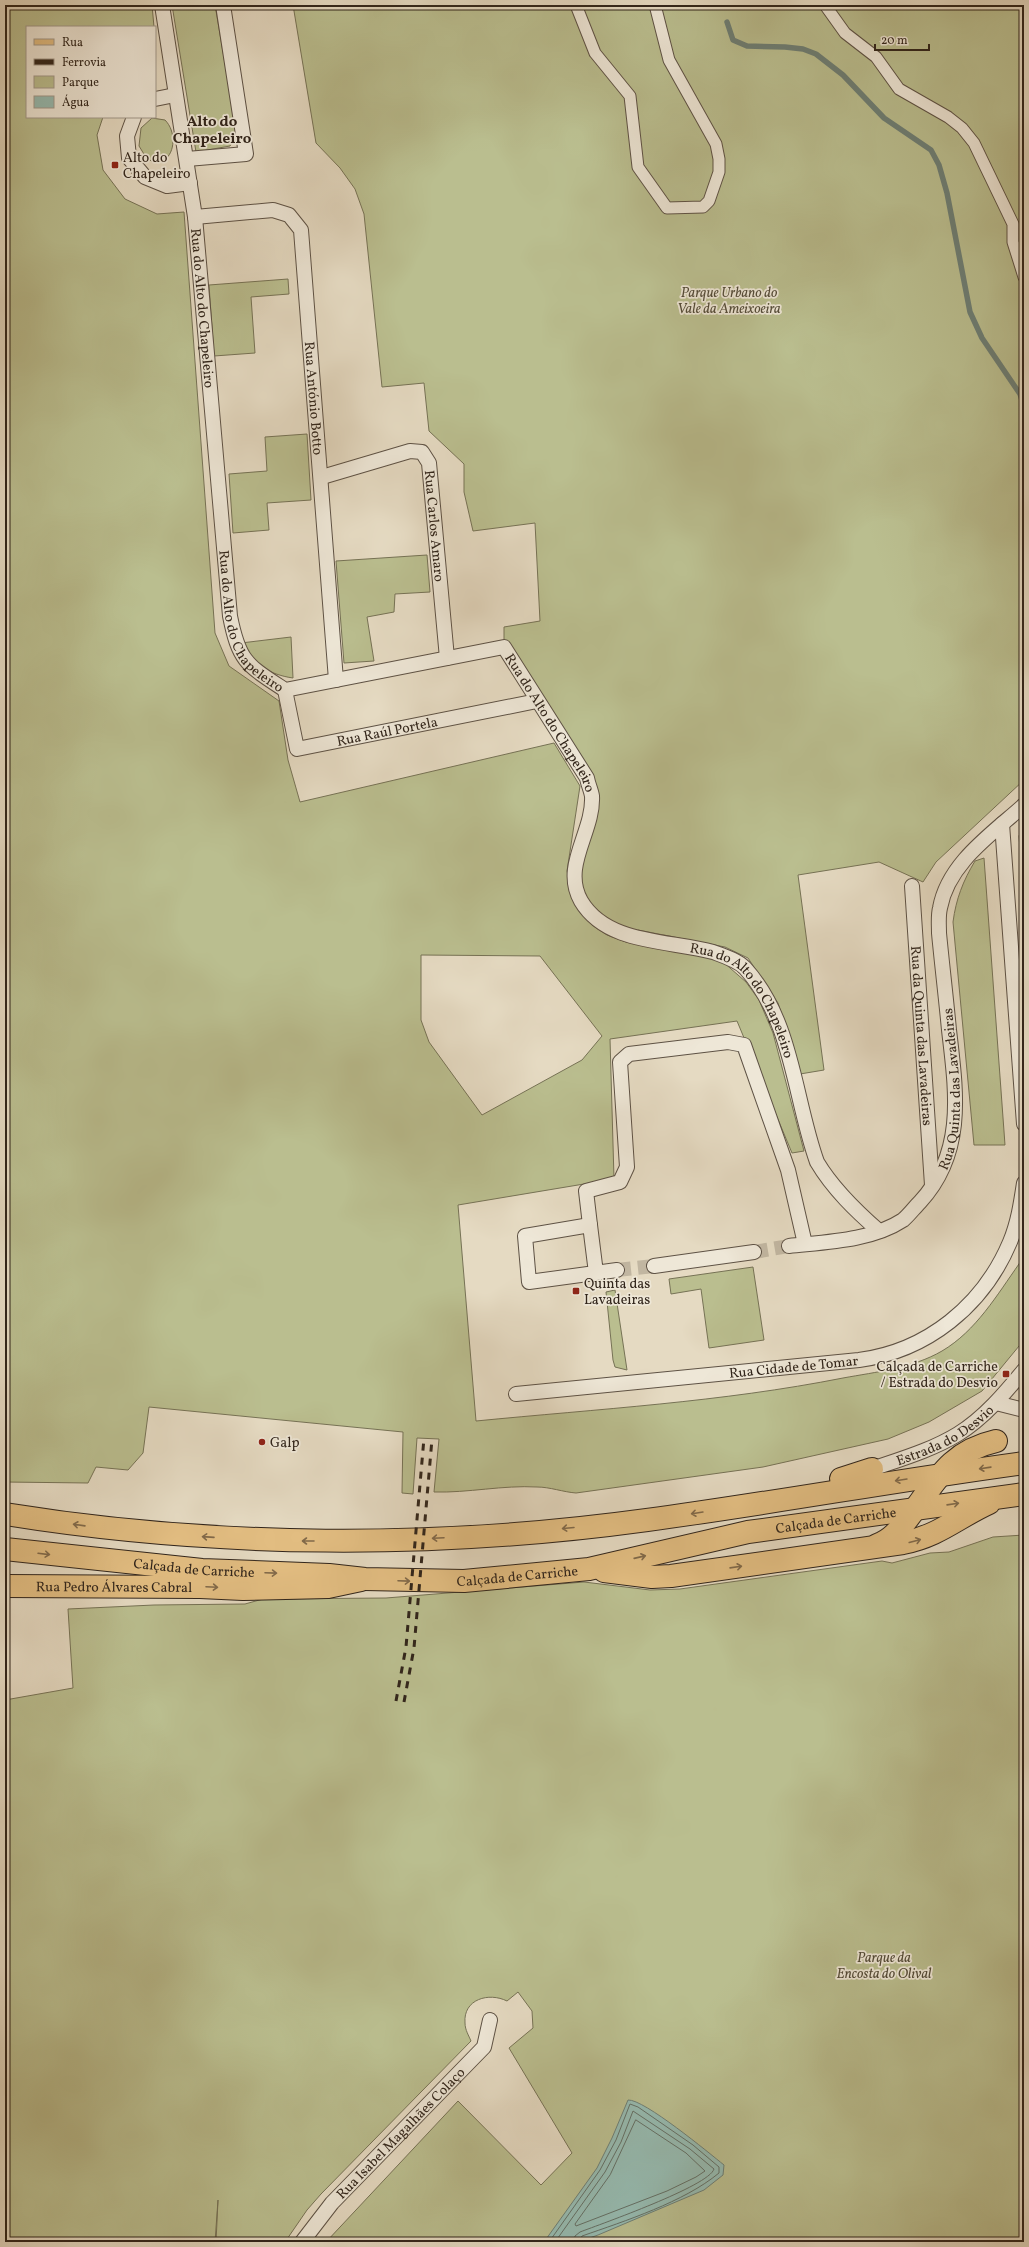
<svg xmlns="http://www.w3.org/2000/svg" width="1029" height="2247" viewBox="0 0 1029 2247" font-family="Vollkorn,serif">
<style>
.green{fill:#babe8f;stroke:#767255;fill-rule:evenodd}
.water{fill:#96bbb1;stroke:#6e7f75}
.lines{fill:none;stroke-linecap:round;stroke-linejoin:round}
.shore{stroke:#647066;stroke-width:1}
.stream{stroke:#6e7f75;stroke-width:5.5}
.minor-tunnel{stroke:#c1b6a1;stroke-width:14;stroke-dasharray:14 7;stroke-linecap:butt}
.pedestrian-casing{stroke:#5e5245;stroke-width:13}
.minor-casing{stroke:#5e5245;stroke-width:16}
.primary-casing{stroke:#31251b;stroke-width:24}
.trunk-casing{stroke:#31251b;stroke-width:24}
.pedestrian{stroke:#eee7d7;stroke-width:11}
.minor{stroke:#eee7d7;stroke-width:14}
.primary{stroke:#e2bd81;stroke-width:22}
.trunk{stroke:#e2bd81;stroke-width:22}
.rail{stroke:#31251b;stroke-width:3;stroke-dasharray:7 7;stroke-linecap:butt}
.oneway{stroke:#816949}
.poi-dot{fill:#8f2418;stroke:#eee7d7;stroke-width:1.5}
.labels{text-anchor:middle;stroke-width:3.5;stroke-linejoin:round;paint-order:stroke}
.poi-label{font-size:14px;fill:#31251b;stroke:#eee7d7;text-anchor:start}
.park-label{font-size:14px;font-style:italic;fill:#534b38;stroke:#eee7d7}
.street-label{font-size:14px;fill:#31251b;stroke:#eee7d7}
.neighbourhood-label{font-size:15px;font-weight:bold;fill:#31251b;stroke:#eee7d7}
</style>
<rect width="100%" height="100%" fill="#e5dac2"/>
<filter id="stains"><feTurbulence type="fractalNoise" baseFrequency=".005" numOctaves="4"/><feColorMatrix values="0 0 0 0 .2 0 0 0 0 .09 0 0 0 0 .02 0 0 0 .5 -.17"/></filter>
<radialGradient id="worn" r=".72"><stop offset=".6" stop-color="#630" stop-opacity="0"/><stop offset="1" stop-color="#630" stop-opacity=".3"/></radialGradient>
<g class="green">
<path d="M 5,5 L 152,5 L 154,27 L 27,27 L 27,117 L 103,117 L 97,135 L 103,170 L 125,199 L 157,214 L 184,212 L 215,633 L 229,666 L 279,701 L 288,760 L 300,802 L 554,743 L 580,786 L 567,871 L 574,901 L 592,925 L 607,935 L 626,942 L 701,955 L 722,961 L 746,982 L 759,1000 L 773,1033 L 804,1151 L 792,1153 L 737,1021 L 610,1039 L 614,1179 L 458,1205 L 476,1421 C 598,1409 722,1402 843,1378 C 876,1372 913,1368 942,1351 C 976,1331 997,1295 1019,1264 L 1024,1254 L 1024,1340 L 982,1391 L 929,1422 L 888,1439 L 763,1467 L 576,1493 C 563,1492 550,1487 537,1487 C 503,1485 468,1493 434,1492 L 439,1439 L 417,1438 L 413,1494 L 402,1493 L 403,1432 L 149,1407 L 143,1453 L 128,1470 L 96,1467 L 88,1483 L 5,1482 ZM 421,955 L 540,956 L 602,1036 L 582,1060 L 482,1115 L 429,1042 L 421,1020 Z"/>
<polygon points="172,5 215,5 237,134 230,146 196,152"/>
<polygon points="293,5 1024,5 1024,780 936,862 923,882 879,862 798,875 824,1070 800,1074 778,1003 748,958 725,947 638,930 632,937 610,928 575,885 592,795 504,647 504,627 540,621 535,523 473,531 464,492 464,464 429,431 424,383 382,387 364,214 355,189 340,168 316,143"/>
<path d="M 152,118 L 165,120 C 181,136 172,172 147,159 L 139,146 L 141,128 Z"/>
<polygon points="288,279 289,294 251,297 255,353 214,356 209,285"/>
<polygon points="307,434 311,500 267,503 269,530 233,533 229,474 267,471 265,437"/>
<polygon points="427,555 430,592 395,594 394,612 367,617 374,661 344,663 336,561"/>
<path d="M 291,637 L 293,678 C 271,675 251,664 241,643 Z"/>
<polygon points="1024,823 1024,901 1019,836"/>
<path d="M 984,858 L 1005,1145 L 974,1145 L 953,922 C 956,899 963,881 975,861 Z"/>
<polygon points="753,1267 764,1340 709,1348 701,1289 671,1294 669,1279"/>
<polygon points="615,1290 627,1370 615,1367 613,1360 606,1292"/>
<path d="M 1024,1535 L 1024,2242 L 326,2242 L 458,2101 L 541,2185 L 572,2153 L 509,2048 L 533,2028 L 532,2011 L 518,1992 L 507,2001 C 489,1992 463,1999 465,2023 C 465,2030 469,2036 471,2041 L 321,2194 L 307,2210 L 285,2242 L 216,2242 L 218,2200 L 215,2242 L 5,2242 L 5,1700 L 73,1688 L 68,1609 L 154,1605 L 245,1604 L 263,1599 L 386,1598 L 584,1582 L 650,1590 L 680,1589 L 882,1561 L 892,1563 L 930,1553 L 949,1552 L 993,1537 Z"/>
</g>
<path class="water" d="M 628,2100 C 644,2099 709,2153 724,2165 L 723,2175 L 704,2190 L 598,2235 L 578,2242 L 544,2242 L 597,2168 L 612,2138 Z"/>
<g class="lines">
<g class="shore">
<polygon points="636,2120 686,2153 705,2171 696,2177 667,2191 576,2226 575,2224 610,2175"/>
<path d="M 549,2242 L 600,2170 L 616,2140 L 630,2104 L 638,2107 L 693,2145 L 719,2167 L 719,2173 C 684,2202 625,2221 582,2236 L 579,2242"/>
<path d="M 555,2242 L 605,2172 L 621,2142 L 633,2111 L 690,2149 L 714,2169 C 709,2186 601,2224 580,2232 L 575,2236 L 574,2242"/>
</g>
<polyline class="stream" points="727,22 733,40 747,46 785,47 803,49 816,54 843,75 884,118 931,150 939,165 947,193 970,312 982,338 1020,394 1024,407"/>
<g class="minor-tunnel">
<polyline points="754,1252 789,1246"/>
<polyline points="617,1270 654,1266"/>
</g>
<g class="pedestrian-casing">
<g id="pedestrian">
<polyline points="576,5 595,53 630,96 638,167 667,208 703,207 709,201 719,172 719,159 716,144 669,60 655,5"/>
<polyline points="825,5 845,33 876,57 899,89 948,117 962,128 974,143 1013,224 1013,242 1024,277"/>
</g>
</g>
<g class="minor-casing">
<g id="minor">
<path id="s1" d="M 162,5 L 195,217 L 230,616 C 239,662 247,665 285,690 L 504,647 L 587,778 C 588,784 591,790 592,796 C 594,832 561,866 581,901 C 607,945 670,940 713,952 C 724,956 737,960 745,968 C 793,1021 794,1098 817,1162 C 833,1189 856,1211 879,1231"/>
<polyline points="155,99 175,95"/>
<polyline points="134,117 127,136 129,158 145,177 167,186 190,183"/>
<polyline points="187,159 246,154 223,5"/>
<path id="s2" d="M 195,217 L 273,210 L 289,215 L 301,230 L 336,680"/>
<path id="s3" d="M 322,477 L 410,451 L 422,452 L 429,463 L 447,658"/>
<path id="s4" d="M 285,690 L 297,749 L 537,701"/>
<polyline points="1002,824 1024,1124"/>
<path id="s5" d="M 912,886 L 932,1185"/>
<polyline points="590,1225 586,1191 620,1182 627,1167 620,1062 629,1054 728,1042 744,1045 788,1170 805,1244"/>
<path id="s6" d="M 789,1246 C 826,1242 871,1241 903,1220 C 909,1215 914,1208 920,1202 C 966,1152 956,1091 949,1030 C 946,997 942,965 939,933 C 939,925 938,916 940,908 C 948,863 992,834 1024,805"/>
<polyline points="654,1266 754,1252"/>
<polyline points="596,1273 590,1225 525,1236 529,1282 617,1270"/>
<path id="s7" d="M 516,1394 L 859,1360 C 927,1351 983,1306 1010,1242 C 1018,1223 1021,1203 1024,1183"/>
<polyline points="996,1403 1024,1410"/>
<path id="s8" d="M 872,1469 C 901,1459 932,1450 958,1434 C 984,1418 1005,1393 1024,1370"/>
<path id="s9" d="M 302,2242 L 332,2203 L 484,2047 L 490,2020"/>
</g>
</g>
<g class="primary-casing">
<g id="primary">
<path id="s10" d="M 5,1586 L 200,1587 L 243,1589 L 328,1587 L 361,1580"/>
</g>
</g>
<g class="trunk-casing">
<g id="trunk">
<polyline points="841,1479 872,1469"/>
<path d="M 5,1514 C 216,1548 435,1549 647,1520 C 773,1503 898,1480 1024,1463"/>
<path d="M 877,1545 C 891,1540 900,1529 909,1517 C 936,1482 948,1452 996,1441"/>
<path id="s11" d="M 5,1549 L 202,1570 L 329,1575 L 365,1579 L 464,1581 L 589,1569 L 748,1532 L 1024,1494"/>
<path d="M 604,1571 L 652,1577 L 671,1576 L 903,1543 C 939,1536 958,1517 989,1503"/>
</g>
</g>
<use href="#pedestrian" class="pedestrian"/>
<use href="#minor" class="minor"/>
<use href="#primary" class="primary"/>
<use href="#trunk" class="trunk"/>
<g class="rail">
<polyline points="396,1701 406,1647 424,1438"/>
<polyline points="404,1702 414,1648 432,1439"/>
</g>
</g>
<defs><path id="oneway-shaft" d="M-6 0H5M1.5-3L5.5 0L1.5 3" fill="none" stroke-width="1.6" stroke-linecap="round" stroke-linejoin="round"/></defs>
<g class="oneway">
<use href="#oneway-shaft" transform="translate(985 1468) rotate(172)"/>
<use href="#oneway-shaft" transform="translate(901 1480) rotate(171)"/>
<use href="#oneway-shaft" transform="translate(953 1504) rotate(-8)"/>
<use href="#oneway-shaft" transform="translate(697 1513) rotate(171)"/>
<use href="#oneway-shaft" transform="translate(79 1525) rotate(-172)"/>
<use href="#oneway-shaft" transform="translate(568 1528) rotate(175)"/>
<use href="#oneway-shaft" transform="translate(208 1537) rotate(-176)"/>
<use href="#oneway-shaft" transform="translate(438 1538) rotate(177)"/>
<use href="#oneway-shaft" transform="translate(308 1541) rotate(-180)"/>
<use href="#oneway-shaft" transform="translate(915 1541) rotate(-15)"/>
<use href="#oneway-shaft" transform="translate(44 1554) rotate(7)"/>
<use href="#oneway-shaft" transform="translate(640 1557) rotate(-13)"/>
<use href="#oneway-shaft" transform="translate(736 1567) rotate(-8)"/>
<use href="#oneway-shaft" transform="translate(271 1573) rotate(2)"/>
<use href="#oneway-shaft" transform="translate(404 1581) rotate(2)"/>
<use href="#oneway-shaft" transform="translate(212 1587) rotate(3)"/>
</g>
<g class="poi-dot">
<rect x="111" y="161" width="8" height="8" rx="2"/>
<rect x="572" y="1287" width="8" height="8" rx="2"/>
<rect x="1002" y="1370" width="8" height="8" rx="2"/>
<circle cx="262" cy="1442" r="4"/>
</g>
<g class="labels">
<g class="poi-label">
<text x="123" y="162">Alto do<tspan x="123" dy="16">Chapeleiro</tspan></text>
<text x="584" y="1288">Quinta das<tspan x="584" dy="16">Lavadeiras</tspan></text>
<text x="998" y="1371" text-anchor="end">Calçada de Carriche<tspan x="998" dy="16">/ Estrada do Desvio</tspan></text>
<text x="270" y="1447">Galp</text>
</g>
<g class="park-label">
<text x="729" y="297">Parque Urbano do<tspan x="729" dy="16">Vale da Ameixoeira</tspan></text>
<text x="884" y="1962">Parque da<tspan x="884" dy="16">Encosta do Olival</tspan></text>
</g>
<g class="street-label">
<text dy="5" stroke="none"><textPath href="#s1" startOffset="306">Rua do Alto do Chapeleiro</textPath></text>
<text dy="5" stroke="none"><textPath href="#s2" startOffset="283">Rua António Botto</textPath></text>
<text dy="5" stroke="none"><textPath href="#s3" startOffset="180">Rua Carlos Amaro</textPath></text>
<text dy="5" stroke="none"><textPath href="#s1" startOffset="629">Rua do Alto do Chapeleiro</textPath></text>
<text dy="5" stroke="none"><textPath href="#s1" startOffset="1024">Rua do Alto do Chapeleiro</textPath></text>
<text dy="5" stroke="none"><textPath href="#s4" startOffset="152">Rua Raúl Portela</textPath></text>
<text dy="5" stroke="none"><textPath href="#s1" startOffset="1420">Rua do Alto do Chapeleiro</textPath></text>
<text dy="5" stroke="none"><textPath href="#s5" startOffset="150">Rua da Quinta das Lavadeiras</textPath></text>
<text dy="5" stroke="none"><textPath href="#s6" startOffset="264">Rua Quinta das Lavadeiras</textPath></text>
<text dy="5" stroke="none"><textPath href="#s7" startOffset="279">Rua Cidade de Tomar</textPath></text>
<text dy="5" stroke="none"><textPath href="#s8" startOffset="81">Estrada do Desvio</textPath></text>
<text dy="5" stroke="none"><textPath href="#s11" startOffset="838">Calçada de Carriche</textPath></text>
<text dy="5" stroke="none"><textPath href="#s11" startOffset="190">Calçada de Carriche</textPath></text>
<text dy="5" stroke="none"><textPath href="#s11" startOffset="514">Calçada de Carriche</textPath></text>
<text dy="5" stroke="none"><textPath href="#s10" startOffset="109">Rua Pedro Álvares Cabral</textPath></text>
<text dy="5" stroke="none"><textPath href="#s9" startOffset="147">Rua Isabel Magalhães Colaço</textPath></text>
</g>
<g class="neighbourhood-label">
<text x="212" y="126">Alto do<tspan x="212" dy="17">Chapeleiro</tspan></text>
</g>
</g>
<rect width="1029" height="2247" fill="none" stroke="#e5dac2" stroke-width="20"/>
<rect x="6" y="6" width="1017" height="2235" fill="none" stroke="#31251b" stroke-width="2"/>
<rect x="10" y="10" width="1009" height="2227" fill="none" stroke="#31251b"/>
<rect x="26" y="26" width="130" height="92" fill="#eee7d7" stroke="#a2998c"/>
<rect x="34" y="39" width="20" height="6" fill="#e2bd81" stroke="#a2998c"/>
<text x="62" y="46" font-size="12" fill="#31251b">Rua</text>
<rect x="34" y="59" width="20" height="6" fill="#31251b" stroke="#a2998c"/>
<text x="62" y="66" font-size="12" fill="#31251b">Ferrovia</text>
<rect x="34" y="76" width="20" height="12" fill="#babe8f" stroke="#a2998c"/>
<text x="62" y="86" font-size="12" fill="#31251b">Parque</text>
<rect x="34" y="96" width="20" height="12" fill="#96bbb1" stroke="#a2998c"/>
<text x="62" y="106" font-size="12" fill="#31251b">Água</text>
<path d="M875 44v6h54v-6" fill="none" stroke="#31251b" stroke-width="2"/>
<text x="881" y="44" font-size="12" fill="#31251b" stroke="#eee7d7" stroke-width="3" paint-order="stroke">20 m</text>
<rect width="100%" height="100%" filter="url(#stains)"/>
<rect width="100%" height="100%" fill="url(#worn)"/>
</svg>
